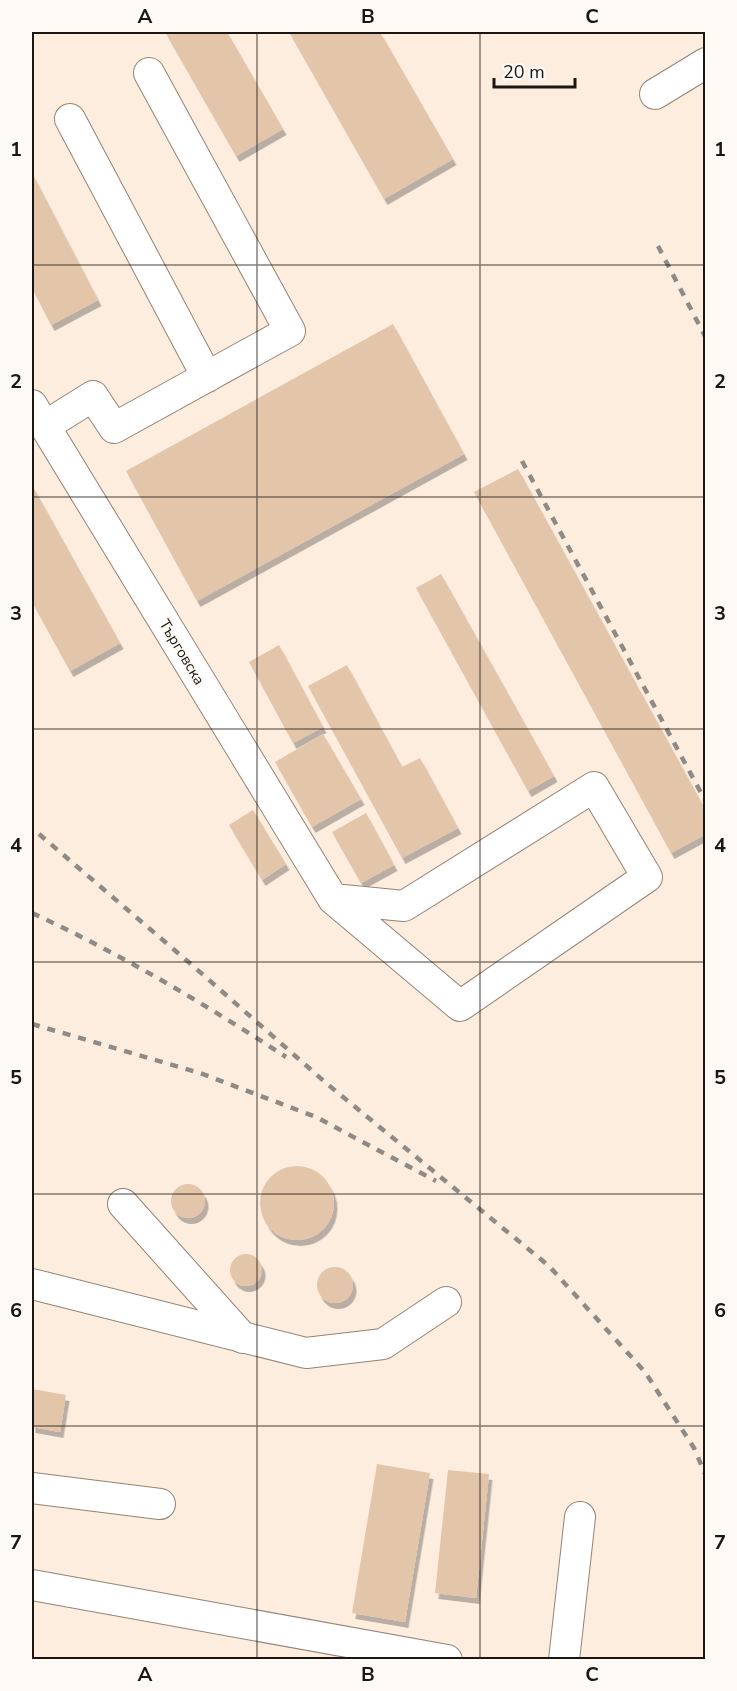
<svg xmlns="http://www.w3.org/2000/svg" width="737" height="1691" viewBox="0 0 737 1691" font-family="'Nunito Sans',sans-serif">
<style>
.built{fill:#fdeddf}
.building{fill:#e3c5aa;filter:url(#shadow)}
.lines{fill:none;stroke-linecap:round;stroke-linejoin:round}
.minor-casing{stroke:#958373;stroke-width:32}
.minor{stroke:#fff;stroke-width:30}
.rail{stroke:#908a85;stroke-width:4.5;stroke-dasharray:8 8;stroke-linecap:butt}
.grid{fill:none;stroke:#1d1610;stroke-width:1.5;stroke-opacity:0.55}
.labels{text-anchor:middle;stroke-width:4.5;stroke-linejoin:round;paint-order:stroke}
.street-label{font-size:15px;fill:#1d1610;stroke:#fdf9f5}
.neatline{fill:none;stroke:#1d1610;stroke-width:2}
.grid-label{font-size:20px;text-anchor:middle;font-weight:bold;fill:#1d1610}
</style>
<defs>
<filter id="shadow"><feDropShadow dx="3.5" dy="6" stdDeviation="0" flood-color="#0004"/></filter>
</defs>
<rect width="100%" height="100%" fill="#fdf9f5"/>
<polygon class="built" points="32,32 705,32 705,1659 32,1660"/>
<g class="building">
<polygon points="165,32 227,32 283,129 236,156"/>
<polygon points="289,32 380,32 453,159 384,199"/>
<polygon points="32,173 98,300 51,325 32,288"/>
<polygon points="393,324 464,454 197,601 126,471"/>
<polygon points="518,469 706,811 706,834 671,853 474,492"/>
<polygon points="32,485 120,643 70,671 32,602"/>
<polygon points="441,574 554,776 528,791 416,588"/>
<polygon points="279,645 323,727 293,743 249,662"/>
<polygon points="347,665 402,767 420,758 458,828 402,858 308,686"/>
<polygon points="323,734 361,799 312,827 275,762"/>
<polygon points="253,810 286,864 262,880 229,825"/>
<polygon points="366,813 394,865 361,883 332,832"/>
<circle cx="297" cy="1203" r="37"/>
<circle cx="188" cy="1201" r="17"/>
<circle cx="246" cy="1270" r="16"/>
<circle cx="335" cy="1285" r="18"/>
<polygon points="32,1389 66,1395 60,1432 32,1427"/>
<polygon points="377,1464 430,1473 405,1622 352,1613"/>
<polygon points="448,1470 489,1474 476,1598 435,1593"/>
</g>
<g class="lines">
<g class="minor-casing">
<g id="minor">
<polyline points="655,94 706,63"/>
<polyline points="70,119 207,377"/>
<polyline points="32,405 333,899 460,1006 647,877 594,787 404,906 333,899"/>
<polyline points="45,426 93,396 114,428 290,331 149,73"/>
<polyline points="123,1204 243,1338"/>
<polyline points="32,1284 306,1353 383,1344 446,1302"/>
<polyline points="32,1488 160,1504"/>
<polyline points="32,1585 447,1660"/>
<polyline points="564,1660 580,1517"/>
</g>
</g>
<use href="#minor" class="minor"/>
<g class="rail">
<polyline points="658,246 706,338"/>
<polyline points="522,461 706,802"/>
<polyline points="39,834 192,965 326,1083 549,1266 645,1372 694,1448 706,1476"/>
<path d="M 32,913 C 119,953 205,1004 286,1057"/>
<polyline points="32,1024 200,1073 316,1117 436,1181"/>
</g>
</g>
<path class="grid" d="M 257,32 L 257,1660M 480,32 L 480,1660M 32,265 L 706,265M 32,497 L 706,497M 32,729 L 706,729M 32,962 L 706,962M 32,1194 L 706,1194M 32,1426 L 706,1426"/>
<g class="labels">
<g class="street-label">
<text transform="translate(182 652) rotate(59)" y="5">Търговска</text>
</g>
</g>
<rect width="737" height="1691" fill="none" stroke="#fdf9f5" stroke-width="66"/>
<path d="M494 78v9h81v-9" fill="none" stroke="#1d1610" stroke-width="3"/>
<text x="503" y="78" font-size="18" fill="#1d1610" stroke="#fdf9f5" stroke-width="4.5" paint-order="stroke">20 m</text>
<rect x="33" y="33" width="671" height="1625" class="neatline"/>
<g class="grid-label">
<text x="145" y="23">A</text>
<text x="368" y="23">B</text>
<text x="592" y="23">C</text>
<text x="16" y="156">1</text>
<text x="720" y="156">1</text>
<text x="16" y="388">2</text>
<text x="720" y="388">2</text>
<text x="16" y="620">3</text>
<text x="720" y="620">3</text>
<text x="16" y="852">4</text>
<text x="720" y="852">4</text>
<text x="16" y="1084">5</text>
<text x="720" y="1084">5</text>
<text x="16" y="1317">6</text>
<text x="720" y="1317">6</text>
<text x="16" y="1549">7</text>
<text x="720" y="1549">7</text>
<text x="145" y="1681">A</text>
<text x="368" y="1681">B</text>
<text x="592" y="1681">C</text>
</g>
</svg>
